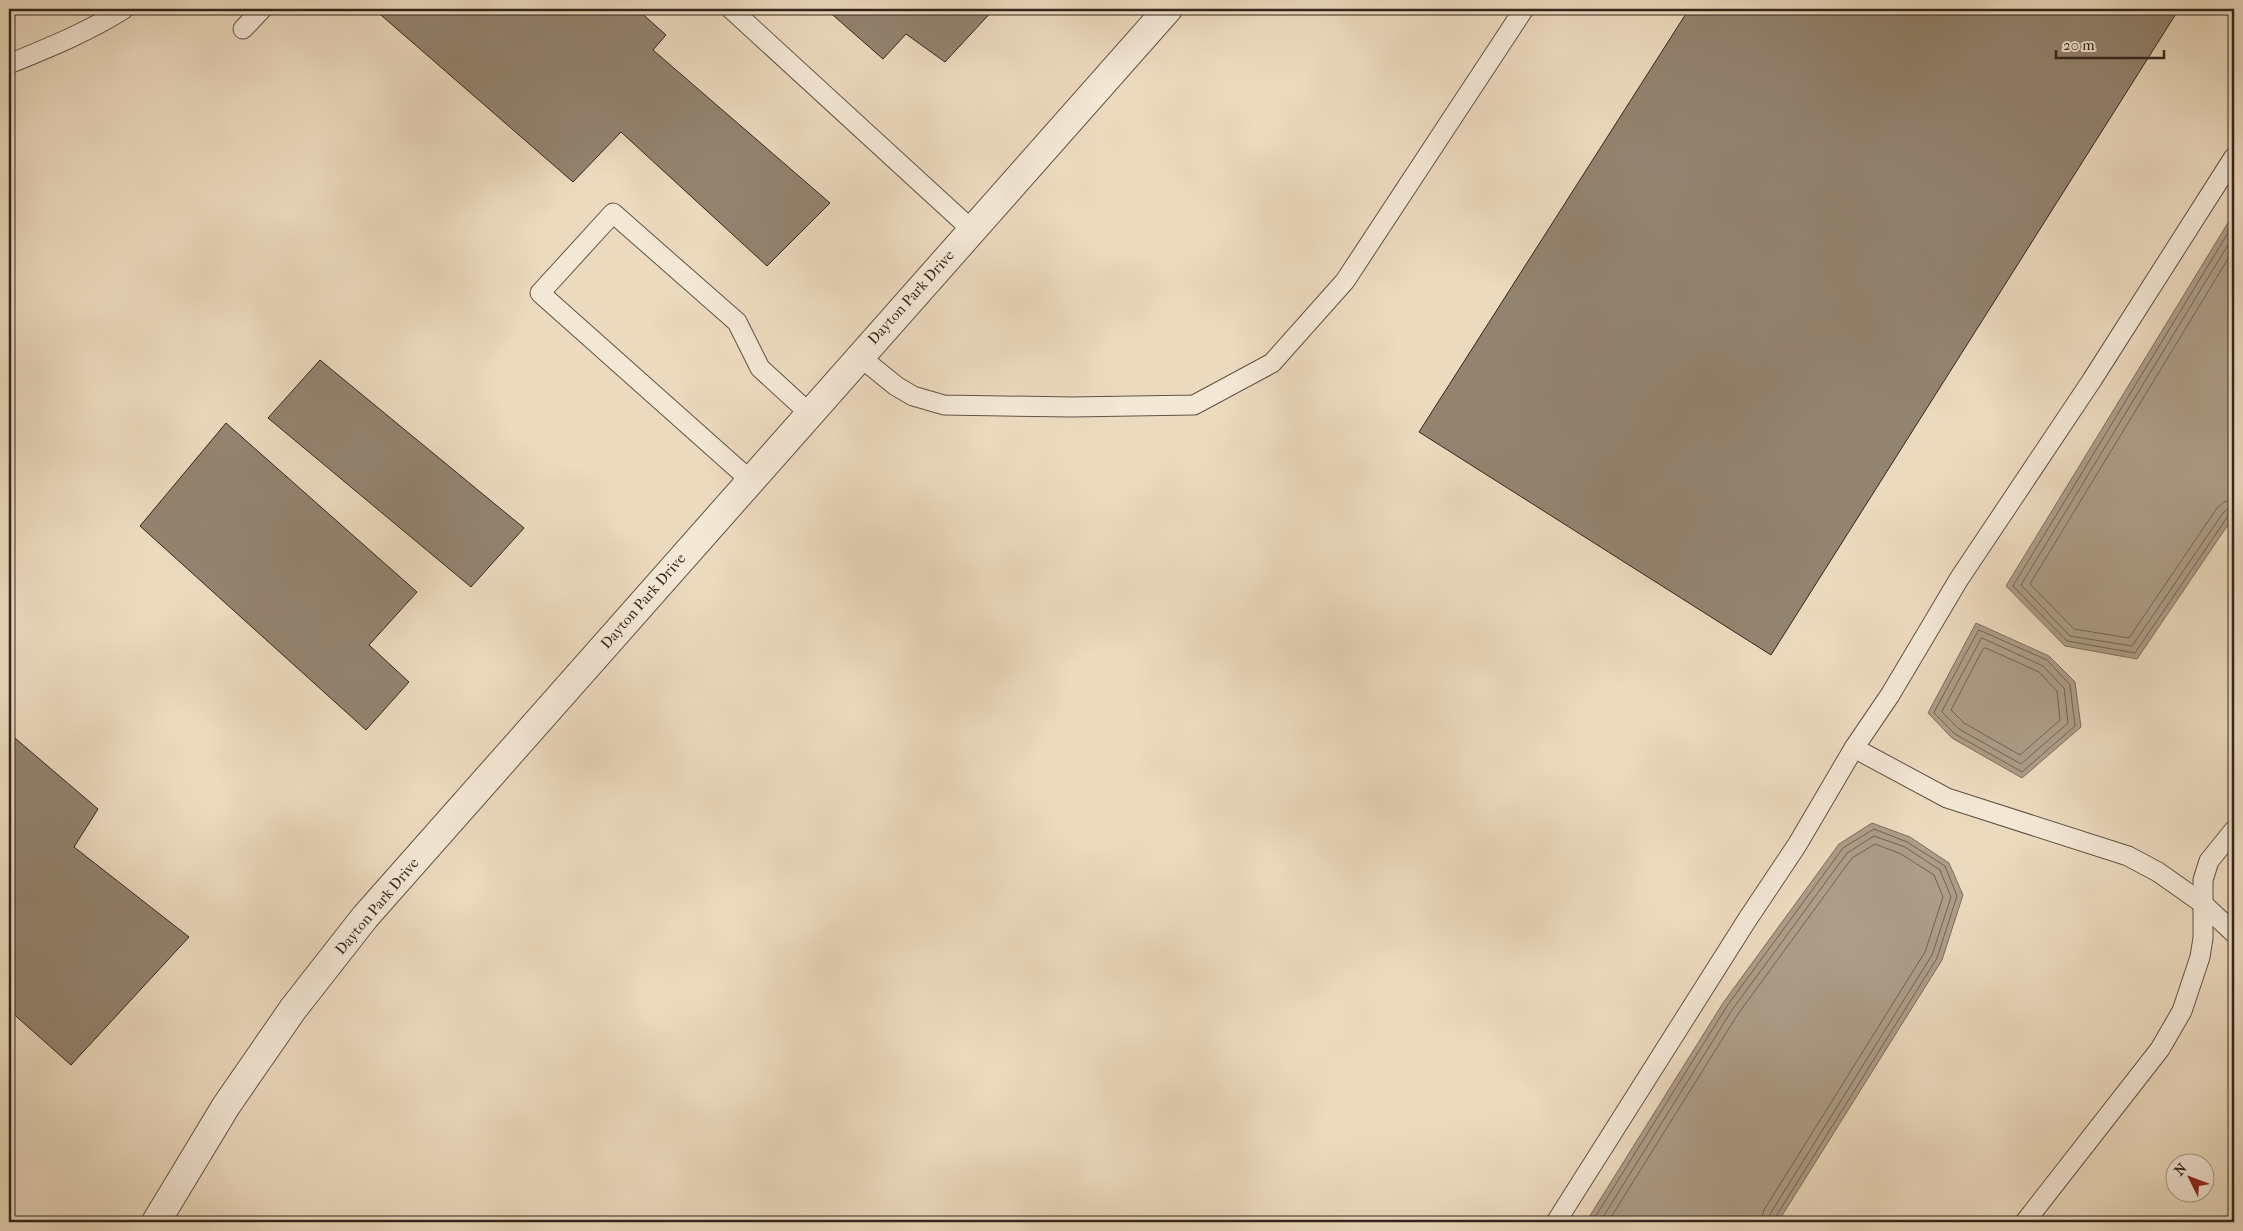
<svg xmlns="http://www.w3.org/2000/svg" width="2243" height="1231" viewBox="0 0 2243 1231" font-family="'IM FELL French Canon',serif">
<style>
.water{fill:#ad9d87;stroke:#7c6d5c}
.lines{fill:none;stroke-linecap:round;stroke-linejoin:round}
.shore{stroke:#706252;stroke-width:1}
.building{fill:#938470;stroke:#32261c}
.lane-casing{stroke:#605344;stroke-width:21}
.street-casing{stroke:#605344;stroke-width:30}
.lane{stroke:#f3e7d5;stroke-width:19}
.street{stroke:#f3e7d5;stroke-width:28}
.labels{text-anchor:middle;stroke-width:4;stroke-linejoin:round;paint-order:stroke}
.street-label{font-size:15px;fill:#32261c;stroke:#f3e7d5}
</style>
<rect width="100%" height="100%" fill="#ecdabe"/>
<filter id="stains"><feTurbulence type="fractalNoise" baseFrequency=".004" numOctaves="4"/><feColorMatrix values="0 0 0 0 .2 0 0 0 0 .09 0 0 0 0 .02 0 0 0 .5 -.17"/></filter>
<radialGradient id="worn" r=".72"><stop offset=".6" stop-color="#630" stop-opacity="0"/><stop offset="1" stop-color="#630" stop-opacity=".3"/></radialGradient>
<g class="water">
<polygon points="2234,213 2234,516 2137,659 2065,646 2006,586"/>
<polygon points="1976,623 2049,656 2075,682 2081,727 2022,778 1952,738 1928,713"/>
<polygon points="1872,823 1910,837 1949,863 1963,895 1942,960 1778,1222 1586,1222 1723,1003 1839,844"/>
</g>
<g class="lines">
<g class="shore">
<polyline points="2234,223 2013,586 2067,641 2135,653 2228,516 2234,514"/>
<polyline points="2234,235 2021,585 2070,636 2132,646 2223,513 2228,509 2234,508"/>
<polyline points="2234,249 2030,584 2074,629 2129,638 2217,508 2224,502 2234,500"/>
<polygon points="1979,630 2047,660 2070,685 2075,726 2022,772 1955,734 1934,713"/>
<polygon points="1982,638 2043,666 2064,688 2068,723 2021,764 1959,729 1942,712"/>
<polygon points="1986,648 2039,672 2057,691 2060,720 2020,755 1964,723 1951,710 1983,649"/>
<polyline points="1592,1222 1727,1006 1843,848 1874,829 1907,842 1945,866 1957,896 1937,958 1775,1218 1774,1222"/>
<polyline points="1600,1222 1732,1010 1847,853 1874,836 1905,847 1940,870 1951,897 1932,955 1770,1214 1768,1222"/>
<polyline points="1608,1222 1738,1014 1852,858 1875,844 1901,854 1934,875 1943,897 1925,952 1764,1210 1761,1222"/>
</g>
</g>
<g class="building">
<polygon points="374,9 637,9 666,35 653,50 830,203 767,266 621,132 573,182"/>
<polygon points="826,9 994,9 945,62 906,34 883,59"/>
<polygon points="1689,9 2179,9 1771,655 1419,432"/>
<polygon points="320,360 524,528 471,587 268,418"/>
<polygon points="226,423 417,592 369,645 409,682 366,730 140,526"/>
<polygon points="9,733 98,809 74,847 189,937 71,1065 9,1010"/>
</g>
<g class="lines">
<g class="lane-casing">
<g id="lane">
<polyline points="731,9 972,230"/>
<polyline points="243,29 262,9"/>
<path d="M 9,64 C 48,48 88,32 124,9"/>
<polyline points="859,356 896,386 913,396 944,405 1072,407 1194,405 1272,363 1345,281 1524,9"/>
<polyline points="750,480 540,293 613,213 737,322 760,368 809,413"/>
<polyline points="1854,748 1890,695 1959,579 2092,380 2234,157"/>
<polyline points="1556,1222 1747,920 1797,845 1854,748 1947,798 2128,856 2158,872 2202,903 2234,933"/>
<polyline points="2025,1222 2160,1049 2182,1011 2200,957 2203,938 2203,880 2209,861 2234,830"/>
</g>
</g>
<g class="street-casing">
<polyline id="street" points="156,1222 226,1106 293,1009 365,917 1168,9"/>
</g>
<use href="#lane" class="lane"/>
<use href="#street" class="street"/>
</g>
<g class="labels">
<g class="street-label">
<text transform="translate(911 297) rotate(-48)" y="5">Dayton Park Drive</text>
<text transform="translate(643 601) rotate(-49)" y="5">Dayton Park Drive</text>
<text transform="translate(377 906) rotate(-50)" y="5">Dayton Park Drive</text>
</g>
</g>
<rect width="2243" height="1231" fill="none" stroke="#ecdabe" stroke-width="30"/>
<rect x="10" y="10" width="2223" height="1211" fill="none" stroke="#32261c" stroke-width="2.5"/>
<rect x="15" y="15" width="2213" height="1201" fill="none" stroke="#32261c"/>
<g transform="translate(2190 1178) rotate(312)"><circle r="24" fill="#f3e7d5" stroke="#a69a8b"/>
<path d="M0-4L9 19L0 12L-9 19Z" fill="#8f2418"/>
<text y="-8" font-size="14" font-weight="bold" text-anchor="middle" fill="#32261c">N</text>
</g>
<path d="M2056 50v8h108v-8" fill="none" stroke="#32261c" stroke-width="2.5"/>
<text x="2063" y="50" font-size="15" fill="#32261c" stroke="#f3e7d5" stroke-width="4" paint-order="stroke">20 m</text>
<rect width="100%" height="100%" filter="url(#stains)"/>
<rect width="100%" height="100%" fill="url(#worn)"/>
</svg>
